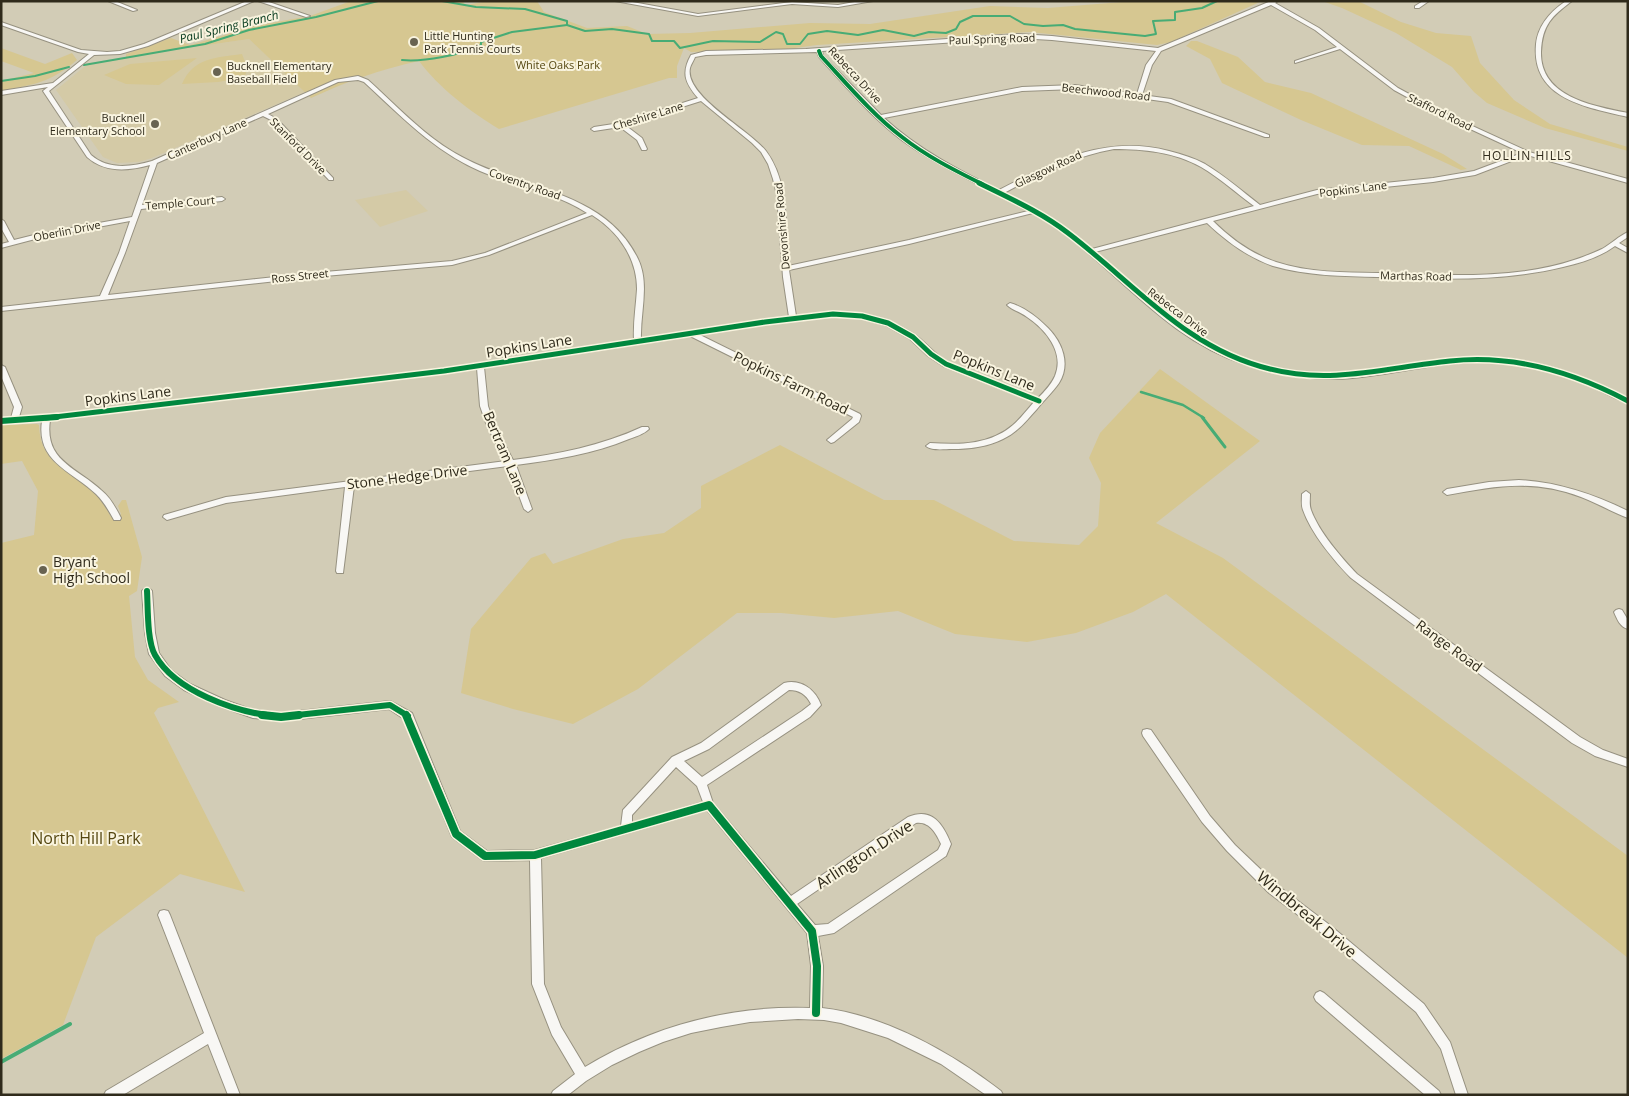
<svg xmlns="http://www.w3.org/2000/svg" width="1629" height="1096" viewBox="0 0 1629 1096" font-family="'Open Sans',sans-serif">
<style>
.built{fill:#d4caa6}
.green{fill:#d6c791}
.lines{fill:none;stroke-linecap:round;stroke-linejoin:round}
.stream-far3{stroke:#47ac75;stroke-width:2}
.stream-far2{stroke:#47ac75;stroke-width:2.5}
.stream-far1{stroke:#47ac75;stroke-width:3}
.stream{stroke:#47ac75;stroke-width:4}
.minor-casing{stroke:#969180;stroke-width:2}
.minor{fill:#f8f7f4;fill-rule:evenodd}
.cycleway-far3-casing{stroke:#f9f4df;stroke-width:5.5}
.cycleway-far2-casing{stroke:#f9f4df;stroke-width:8}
.cycleway-far1-casing{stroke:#f9f4df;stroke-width:9}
.cycleway-casing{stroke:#f9f4df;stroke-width:11}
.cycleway-far3{stroke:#00873e;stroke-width:4}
.cycleway-far2{stroke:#00873e;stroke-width:5}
.cycleway-far1{stroke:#00873e;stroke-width:6}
.cycleway{stroke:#00873e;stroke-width:8}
.poi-dot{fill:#686351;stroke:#f9f4df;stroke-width:2}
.labels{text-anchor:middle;stroke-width:4;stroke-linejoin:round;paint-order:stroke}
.far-poi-label{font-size:11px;fill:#2f2a1b;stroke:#f9f4df;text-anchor:start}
.far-street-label{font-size:11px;fill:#2f2a1b;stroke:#f9f4df}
.far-park-label{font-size:11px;fill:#554711;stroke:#f9f4df}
.far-water-label{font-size:12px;font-style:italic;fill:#05391d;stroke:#f9f4df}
.far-neighbourhood-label{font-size:12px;letter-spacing:1px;fill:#2f2a1b;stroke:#f9f4df}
.street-label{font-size:14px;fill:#2f2a1b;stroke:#f9f4df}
.poi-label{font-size:14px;fill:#2f2a1b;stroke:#f9f4df;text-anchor:start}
.near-park-label{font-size:16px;fill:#554711;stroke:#f9f4df}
.near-street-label{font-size:16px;fill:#2f2a1b;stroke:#f9f4df}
</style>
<rect width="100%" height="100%" fill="#d2ccb6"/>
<g class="built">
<polygon points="249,39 305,92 152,158 139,162 117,163 103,157 56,90 89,63"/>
<polygon points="406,190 428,211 380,227 355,200"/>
</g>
<g class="green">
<path d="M 351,1 L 462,1 L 466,5 L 488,1 L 537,1 L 544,12 L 587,28 L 627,26 L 647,34 L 690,33 L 810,23 L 870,24 L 990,6 L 1048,8 L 1134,1 L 1262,1 L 1171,42 L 1157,45 L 1030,32 L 817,45 L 780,50 L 691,52 L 684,48 L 677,66 L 677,78 L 669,78 L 499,129 C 471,112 439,88 419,61 C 381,69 346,82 311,98 L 249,39 L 126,57 L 126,54 L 171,38 L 190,45 L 239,31 L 238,29 L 310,16 Z"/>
<polygon points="1322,1 1358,1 1401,22 1436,33 1471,36 1480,63 1514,100 1550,124 1628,147 1628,151 1545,128 1487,103 1474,92 1452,67 1396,33 1342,8"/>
<polygon points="1191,41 1197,41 1238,57 1265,82 1311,93 1443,154 1467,169 1461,170 1409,146 1362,145 1301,120 1222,83 1210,59 1186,46"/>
<path d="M 1,48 L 45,64 L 72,53 L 77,60 C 50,83 35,84 1,91 L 1,81 L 34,73 L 1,61 Z"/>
<path d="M 242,54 L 247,67 L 245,77 L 218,82 L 182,84 C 194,57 215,58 242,54 Z"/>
<polygon points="197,58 159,85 126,84 104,75 130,64"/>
<polygon points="1160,369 1260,441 1156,523 1223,558 1628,856 1628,958 1166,594 1133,612 1076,633 1027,642 955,634 898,611 834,618 781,613 737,613 638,689 573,724 513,709 461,693 471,629 531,558 545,553 553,564 623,539 664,533 701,508 701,486 780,445 884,500 934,500 1014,541 1079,545 1098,526 1101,483 1089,458 1100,433"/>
<path d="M 37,424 L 39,425 C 40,465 71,470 96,495 C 102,501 107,510 111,517 L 117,518 L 121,514 L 118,506 L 122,500 L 126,500 L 142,557 L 137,591 L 129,596 L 135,657 L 148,680 L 179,702 L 158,708 L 154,713 L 245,892 L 180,874 L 96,937 L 63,1025 L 1,1059 L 1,543 L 34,535 L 38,491 L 22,461 L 1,464 L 1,425 Z"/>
</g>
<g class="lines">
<g class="stream-far3">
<polyline points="442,1 476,7 525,9 567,21 567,25 585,31 612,29 649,34 652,41 674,41 680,48 713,41 760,42 776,32 783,34 787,44 800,44 808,34 827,31 858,35 883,30 914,36 929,32 946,33 956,29 960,22 973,16 1010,16 1024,24 1043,26 1063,25 1075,29 1145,36 1156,34 1153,21 1175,20 1175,12 1202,8 1217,1"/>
<path d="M 402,60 C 424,62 461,55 481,45 L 481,42 L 512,32 L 567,25"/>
<polyline points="84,65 205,44 249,30 316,17 378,1"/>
<polyline points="1,81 35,76 69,67"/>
</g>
<polyline class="stream-far2" points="1141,392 1183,405 1204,418"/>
<polyline class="stream-far1" points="1202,417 1225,447"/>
<polyline class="stream" points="1,1062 70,1024"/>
<g class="minor-casing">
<g id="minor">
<polygon points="108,1 115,1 137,10 133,11"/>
<path d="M 247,1 L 254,1 L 148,46 L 120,54 L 94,55 L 49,91 L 91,155 C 108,170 131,167 152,161 L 335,80 L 358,76 L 368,80 C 398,107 426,138 462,157 C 522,190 605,190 638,259 C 650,284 640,313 641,339 L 789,317 L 783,277 L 777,195 L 773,179 L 768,164 L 761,152 L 752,143 L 701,101 L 625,125 L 642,138 L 647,149 L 646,150 L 642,150 L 637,140 L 620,127 L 594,131 L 591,129 L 594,127 L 620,123 L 698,98 C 685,83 681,73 691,55 L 706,51 L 806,49 L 1018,34 L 1052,36 L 1158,48 L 1271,1 L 1278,1 L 1275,3 L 1319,28 L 1398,88 L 1444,113 L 1529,152 L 1628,179 L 1628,183 L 1527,155 L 1475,175 L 1433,182 L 1317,194 L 1213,221 C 1231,239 1252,254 1276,262 C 1309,273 1344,272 1378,273 C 1440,275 1515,280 1574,260 C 1583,257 1594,253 1602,249 C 1611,244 1619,236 1628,232 L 1628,237 L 1619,243 L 1628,248 L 1628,253 L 1615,246 C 1600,257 1581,263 1563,267 C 1502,282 1440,279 1378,277 C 1343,276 1307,276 1273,266 C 1247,257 1226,241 1207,223 L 1095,252 C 1142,293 1188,340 1248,361 C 1290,375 1332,377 1375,371 C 1407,366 1439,358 1472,357 C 1527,356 1580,373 1628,398 L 1628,403 C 1614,399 1600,390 1587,384 C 1558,372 1526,364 1495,362 C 1442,359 1390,377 1337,379 C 1305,380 1274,374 1244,364 C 1159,337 1108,256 1033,213 L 909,244 L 789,270 L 796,316 C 841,311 874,309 914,334 C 927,343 935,356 950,363 C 978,377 1009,386 1038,398 C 1045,391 1051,385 1055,376 C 1065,352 1045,329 1027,317 C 1020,312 1012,310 1007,305 L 1010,303 C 1024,307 1037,317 1048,328 C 1062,342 1071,364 1059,383 C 1053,392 1044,400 1037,409 C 1027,420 1018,432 1003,439 C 987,447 969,449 952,449 C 944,449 932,451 926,446 L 930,443 C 959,445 990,445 1013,425 C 1021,418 1027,410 1034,402 L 943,366 L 928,356 L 910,339 L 885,325 L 862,318 L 833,316 L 765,324 L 698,334 L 860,414 L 861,416 L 859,422 L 834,442 L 831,443 L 827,440 L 852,419 L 853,417 L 690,336 L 484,367 L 488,406 L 495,426 L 513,460 C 558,454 601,446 642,427 L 648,427 L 649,429 C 644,434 635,437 629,439 C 593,454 554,460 516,465 L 532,509 L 528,512 L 524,509 L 508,466 L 354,486 L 343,573 L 337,573 L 336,571 L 345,487 L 226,503 L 167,520 L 163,517 L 164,515 L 226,497 L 506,461 L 487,426 L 480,406 L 477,368 L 50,420 C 44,461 76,467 101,490 C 110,497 116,508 121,518 L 120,520 L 114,520 C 109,511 104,502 96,494 C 72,471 36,462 42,421 L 1,423 L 1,419 L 11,418 L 14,407 L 1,376 L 1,365 L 5,367 L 22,407 L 19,417 L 46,416 L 444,369 L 634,340 C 633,323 636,306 637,289 C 637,258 618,231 592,215 L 489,255 L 452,265 L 313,277 L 1,311 L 1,307 L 100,296 L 119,253 L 130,221 L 39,238 L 1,248 L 1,244 L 9,242 L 1,228 L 1,219 L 4,221 L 14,240 L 38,234 L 132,217 L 150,165 C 128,171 105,173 87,157 L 43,91 L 48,87 L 1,95 L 1,91 L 53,83 L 89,54 L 78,52 L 1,25 L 1,22 L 81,50 L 107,52 L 120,51 L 144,44 ZM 1271,5 L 1315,30 L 1337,47 L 1295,61 L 1295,63 L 1340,49 L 1394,90 L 1440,115 L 1522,153 L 1474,171 L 1433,178 L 1317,190 L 1260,205 C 1242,191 1225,176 1205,164 C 1194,158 1181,154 1169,151 C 1104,134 1054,162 999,190 C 958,170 918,149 884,118 L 1022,91 L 1075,89 L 1168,102 L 1265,137 L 1269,137 L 1269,135 L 1171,99 L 1142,95 L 1152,65 L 1161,51 ZM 1018,38 L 1052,40 L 1156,51 L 1146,65 L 1137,94 L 1075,85 L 1022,87 L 881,115 L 823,56 L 822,51 ZM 817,52 L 819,57 C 848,89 877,124 913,148 C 950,172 990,189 1028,211 L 909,240 L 788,266 C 785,228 790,183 766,151 C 750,130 684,96 690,68 C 691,64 694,60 695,57 L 706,55 ZM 358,80 L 364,82 C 400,115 434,151 480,171 C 515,186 555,192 587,213 L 485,253 L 452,261 L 313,273 L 108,295 L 125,253 L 141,209 L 222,201 L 225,199 L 222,197 L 142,205 L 157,163 L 263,116 L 273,121 L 329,180 L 333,180 L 333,178 L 277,119 L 268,114 L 338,82 ZM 1114,149 C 1144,149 1174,152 1201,167 C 1220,178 1236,193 1254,206 L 1092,249 C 1065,226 1035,209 1004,193 C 1039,174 1074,156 1114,149 Z"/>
<polygon points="258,1 266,1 310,16 306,17"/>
<polygon points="615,1 627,1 698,14 792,2 838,5 860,1 873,1 838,7 792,4 698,16"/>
<polygon points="1423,1 1429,1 1419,8 1415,8 1415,6"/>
<path d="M 1566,1 L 1572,1 C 1552,16 1542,25 1541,52 C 1540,97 1593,106 1628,113 L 1628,117 C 1586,107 1531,99 1536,44 C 1538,25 1551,11 1566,1 Z"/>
<path d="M 1519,480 C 1558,482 1593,494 1628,511 L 1628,518 C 1612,512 1597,503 1581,497 C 1533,479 1496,486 1447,495 L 1443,492 L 1447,489 L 1489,482 Z"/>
<path d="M 1306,491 L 1310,494 C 1310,499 1309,505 1311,510 C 1319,532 1341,557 1357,574 L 1580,737 L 1603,750 L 1628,759 L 1628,767 L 1595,756 L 1572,743 L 1351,578 C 1334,561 1311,533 1303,510 C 1301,505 1302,499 1302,494 Z"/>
<path d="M 147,588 L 150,589 L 152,591 L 155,633 L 159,653 L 171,670 L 190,684 L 225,700 L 253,710 L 281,713 L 390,701 L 412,713 L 460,831 L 487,851 L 535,850 L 621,826 L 623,810 L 672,757 L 701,743 L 784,683 C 801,679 815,689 821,705 L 810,717 L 707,785 L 713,803 L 791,896 L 908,817 C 932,807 943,824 951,844 L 946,856 L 834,933 L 818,936 L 823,966 L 822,1008 C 885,1015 952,1053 1001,1091 L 1003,1095 L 986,1095 L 941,1064 L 888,1038 L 841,1023 L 824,1020 L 798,1019 L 750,1022 L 721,1027 L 691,1033 L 663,1042 L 639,1052 L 612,1065 L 586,1081 L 568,1095 L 551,1095 L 553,1091 L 575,1074 L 552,1035 L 532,984 L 530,860 L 485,861 L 481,859 L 452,837 L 404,719 L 389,709 L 281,721 L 253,718 L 219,706 L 184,690 L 165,676 L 149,654 L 145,633 L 142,591 L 144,589 ZM 789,690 C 799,690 806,694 811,704 L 802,711 L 702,777 L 684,761 L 709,749 ZM 676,767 L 697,786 L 703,802 L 632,823 L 632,815 ZM 707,810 L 807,933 L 811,966 L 810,1008 C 731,1005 653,1026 585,1067 L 561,1027 L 544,984 L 541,858 ZM 916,823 C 929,821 936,833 941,844 L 938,850 L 828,924 L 815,925 L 797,904 Z"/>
<path d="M 1619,609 L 1622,610 L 1628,620 L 1628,629 C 1620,627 1617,619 1614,612 L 1616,610 Z"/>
<polygon points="1147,729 1151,730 1210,816 1235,845 1277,885 1331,926 1424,1004 1450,1042 1468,1095 1456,1095 1441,1049 1416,1012 1323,934 1269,893 1227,851 1202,822 1143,736 1142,733 1143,730"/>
<polygon points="164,910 168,911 170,915 240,1095 228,1095 208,1044 123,1095 104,1095 106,1091 204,1033 158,915 160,911"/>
<polygon points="1320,991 1324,993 1439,1091 1441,1095 1425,1095 1316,1001 1314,997 1316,993"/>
</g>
</g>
<use href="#minor" class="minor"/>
<g class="cycleway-far3-casing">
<path id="cycleway-far3" d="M 819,51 L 821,56 C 847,84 872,114 902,137 C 926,156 954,170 982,184"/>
</g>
<g class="cycleway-far2-casing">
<g id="cycleway-far2">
<path d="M 979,183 C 1009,198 1041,212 1068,233 C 1134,283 1186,349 1270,369 C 1331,385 1389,367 1450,361 C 1513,354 1573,372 1628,401"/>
<polyline points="46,418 444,371 765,322 833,314 862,316 888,323 913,337 931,354 946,364 1039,401"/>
</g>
</g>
<g class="cycleway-far1-casing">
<g id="cycleway-far1">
<polyline points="1,421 57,417"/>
<path d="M 147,591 C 148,608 147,641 155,655 C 175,691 235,712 274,716"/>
<polyline points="288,716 390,705 408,716"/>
</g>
</g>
<g class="cycleway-casing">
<g id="cycleway">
<polyline points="262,715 281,717 299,715"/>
<polyline points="406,715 456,834 485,856 535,855 709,805 812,931 817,966 816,1013"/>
</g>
</g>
<use href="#cycleway-far3" class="cycleway-far3"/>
<use href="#cycleway-far2" class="cycleway-far2"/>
<use href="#cycleway-far1" class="cycleway-far1"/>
<use href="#cycleway" class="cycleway"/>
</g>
<g class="poi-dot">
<circle cx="414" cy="42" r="5"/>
<circle cx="217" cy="72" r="5"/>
<circle cx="155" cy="124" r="5"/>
<circle cx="43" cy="570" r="5"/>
</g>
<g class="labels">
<g class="far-poi-label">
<text x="424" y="40">Little Hunting<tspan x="424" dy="13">Park Tennis Courts</tspan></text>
<text x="227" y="70">Bucknell Elementary<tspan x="227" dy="13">Baseball Field</tspan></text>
<text x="145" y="122" text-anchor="end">Bucknell<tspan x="145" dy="13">Elementary School</tspan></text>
</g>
<g class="far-street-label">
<text transform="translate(992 39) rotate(-2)" y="4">Paul Spring Road</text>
<text transform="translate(855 75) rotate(47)" y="4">Rebecca Drive</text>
<text transform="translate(1106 92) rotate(6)" y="4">Beechwood Road</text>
<text transform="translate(1440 112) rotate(26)" y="4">Stafford Road</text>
<text transform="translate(648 116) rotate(-17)" y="4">Cheshire Lane</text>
<text transform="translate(207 139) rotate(-24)" y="4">Canterbury Lane</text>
<text transform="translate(298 146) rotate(45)" y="4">Stanford Drive</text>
<text transform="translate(1048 169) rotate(-25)" y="4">Glasgow Road</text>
<text transform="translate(525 184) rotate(19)" y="4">Coventry Road</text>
<text transform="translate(1353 189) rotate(-7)" y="4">Popkins Lane</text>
<text transform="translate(180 203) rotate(-5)" y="4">Temple Court</text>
<text transform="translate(782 226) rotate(-95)" y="4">Devonshire Road</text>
<text transform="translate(67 231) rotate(-11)" y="4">Oberlin Drive</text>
<text transform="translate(300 276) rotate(-6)" y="4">Ross Street</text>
<text transform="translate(1416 276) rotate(1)" y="4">Marthas Road</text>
<text transform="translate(1178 312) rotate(37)" y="4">Rebecca Drive</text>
</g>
<g class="far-park-label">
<text x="558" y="69">White Oaks Park</text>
</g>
<g class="far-water-label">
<text transform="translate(229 27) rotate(-14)" y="4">Paul Spring Branch</text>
</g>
<g class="far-neighbourhood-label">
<text x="1527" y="160">HOLLIN HILLS</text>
</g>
<g class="street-label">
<text transform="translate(529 346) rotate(-9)" y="5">Popkins Lane</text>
<text transform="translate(994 370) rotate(22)" y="5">Popkins Lane</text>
<text transform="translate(791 383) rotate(26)" y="5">Popkins Farm Road</text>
<text transform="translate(128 396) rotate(-7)" y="5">Popkins Lane</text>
<text transform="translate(505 453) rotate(67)" y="5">Bertram Lane</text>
<text transform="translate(407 477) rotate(-7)" y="5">Stone Hedge Drive</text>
<text transform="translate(1449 646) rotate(36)" y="5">Range Road</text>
</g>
<g class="poi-label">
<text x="53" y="567">Bryant<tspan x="53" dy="16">High School</tspan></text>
</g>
<g class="near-park-label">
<text x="86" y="844">North Hill Park</text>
</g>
<g class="near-street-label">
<text transform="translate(864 854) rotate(-33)" y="6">Arlington Drive</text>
<text transform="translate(1307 914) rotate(40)" y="6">Windbreak Drive</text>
</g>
</g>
<rect width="1629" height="1096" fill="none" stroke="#2f2a1b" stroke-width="5"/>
</svg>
